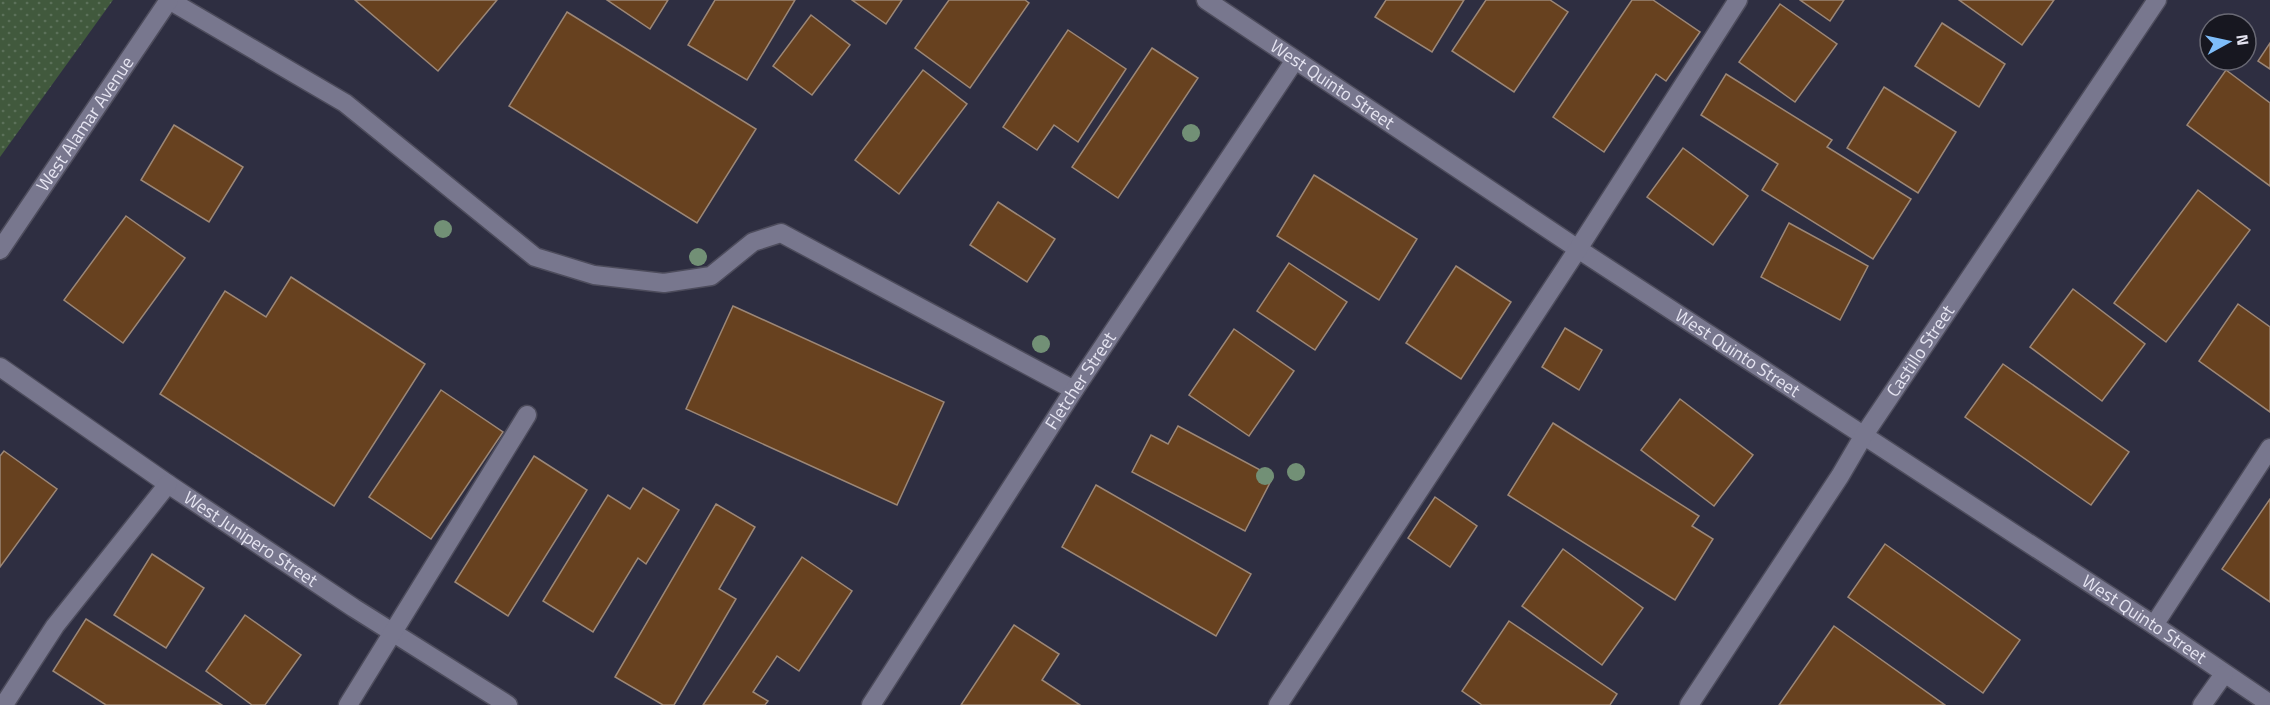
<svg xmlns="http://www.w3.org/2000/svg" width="2270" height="705" viewBox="0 0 2270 705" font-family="'Titillium Web',sans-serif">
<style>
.park{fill:url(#park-dots)}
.building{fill:#67411f;stroke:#9c8777;stroke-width:1.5}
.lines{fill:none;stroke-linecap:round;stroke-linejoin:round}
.minor-casing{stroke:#4d4c5c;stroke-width:21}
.minor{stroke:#78778e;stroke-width:18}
.tree{fill:#729076}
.labels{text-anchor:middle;stroke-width:5;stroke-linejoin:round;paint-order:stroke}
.street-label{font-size:18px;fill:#e5e4f1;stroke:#171720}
</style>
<defs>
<pattern id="park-dots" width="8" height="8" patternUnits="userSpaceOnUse" patternTransform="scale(1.5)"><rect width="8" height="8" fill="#41593d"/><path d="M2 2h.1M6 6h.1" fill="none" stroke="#5c715a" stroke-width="1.8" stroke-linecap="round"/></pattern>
</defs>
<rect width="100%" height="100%" fill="#2e2e41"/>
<polygon class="park" points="0,0 113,0 0,157"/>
<g class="building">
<polygon points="355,0 497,0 438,71"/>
<polygon points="607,0 668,0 650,29"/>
<polygon points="715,0 795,0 747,80 688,45"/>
<polygon points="852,0 902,0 886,24"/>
<polygon points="949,0 1025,0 1029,3 970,88 915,48"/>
<polygon points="1386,0 1464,0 1432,52 1375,17"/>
<polygon points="1486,0 1550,0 1568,12 1514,92 1452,51"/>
<polygon points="1632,0 1653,0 1700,32 1666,81 1656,74 1604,152 1553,117"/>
<polygon points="1800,0 1844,0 1830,21"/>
<polygon points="1959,0 2054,0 2022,45"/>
<polygon points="1780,4 1837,44 1795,102 1739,62"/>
<polygon points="567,12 756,129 697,223 509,106"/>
<polygon points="811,15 850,45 812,95 773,66"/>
<polygon points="1942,23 2005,64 1979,107 1915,66"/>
<polygon points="1068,30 1126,69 1078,142 1054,125 1037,150 1003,127"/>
<polygon points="2270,43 2270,69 2258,61"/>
<polygon points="1152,48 1198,78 1118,198 1072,167"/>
<polygon points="923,70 967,104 899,194 855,160"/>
<polygon points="2226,70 2270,103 2270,186 2187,125"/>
<polygon points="1726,74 1832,140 1827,147 1911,199 1873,259 1762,190 1778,164 1701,115"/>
<polygon points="1884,87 1956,132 1918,193 1847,148"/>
<polygon points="174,125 243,167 209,222 141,180"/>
<polygon points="1683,148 1748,196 1713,245 1647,197"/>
<polygon points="1314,175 1417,239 1379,300 1277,236"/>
<polygon points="2198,190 2250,230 2166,342 2114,303"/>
<polygon points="998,202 1055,239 1027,282 970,245"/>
<polygon points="126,216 185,258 123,343 64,300"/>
<polygon points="1789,223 1868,266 1840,320 1761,277"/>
<polygon points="1289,263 1347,302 1315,350 1257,311"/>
<polygon points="1456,266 1511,302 1461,379 1406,343"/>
<polygon points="291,277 425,364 334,506 160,394 225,291 266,317"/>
<polygon points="2073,289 2145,344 2102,401 2030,347"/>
<polygon points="2238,304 2270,327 2270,412 2199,361"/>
<polygon points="733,306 944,402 897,505 686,409"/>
<polygon points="1565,328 1602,350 1579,390 1542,367"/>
<polygon points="1234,329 1294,371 1249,436 1189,395"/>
<polygon points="2003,364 2129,452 2091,505 1965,417"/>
<polygon points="441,390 503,432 431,539 369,497"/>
<polygon points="1680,399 1753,455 1714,506 1641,450"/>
<polygon points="1553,423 1699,516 1692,526 1713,539 1675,600 1508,495"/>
<polygon points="1178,426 1273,477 1245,531 1132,472 1151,435 1168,444"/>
<polygon points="4,451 57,489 0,567 0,456"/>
<polygon points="534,456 587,490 508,616 455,582"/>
<polygon points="1096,485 1251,574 1216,636 1062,547"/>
<polygon points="643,488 679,510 646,564 638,558 593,632 543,601 608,495 630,509"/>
<polygon points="1435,497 1477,526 1450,567 1408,538"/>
<polygon points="2270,499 2270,602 2222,569"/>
<polygon points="716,504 755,527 719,589 736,599 674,705 663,705 615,677"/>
<polygon points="1885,544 2020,640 1983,693 1848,597"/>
<polygon points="1563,549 1643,608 1602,665 1522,606"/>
<polygon points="152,554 204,588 166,648 114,615"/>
<polygon points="802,557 852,591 799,671 777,656 753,692 768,701 765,705 703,705"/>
<polygon points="245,615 301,655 265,705 252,705 206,671"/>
<polygon points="86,619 222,705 106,705 53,671"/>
<polygon points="1509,621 1617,694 1610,705 1482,705 1462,691"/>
<polygon points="1014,625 1059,654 1042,680 1080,705 961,705"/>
<polygon points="1834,626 1945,705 1779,705"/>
</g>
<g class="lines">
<g class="minor-casing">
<g id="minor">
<polyline points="169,0 345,103 535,257 594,275 664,283 711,276 753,242 781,233 1074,390"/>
<path id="s1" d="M 1206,0 L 1578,249 L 2154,625 L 2270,704"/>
<path id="s2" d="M 0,250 L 169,0"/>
<path id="s3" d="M 0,367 L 168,484 L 354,608 L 508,705"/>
<polyline points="2154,625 2270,448"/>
<polyline points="5,703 55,626 168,484"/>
<polyline points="348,705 527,415"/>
<path id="s4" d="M 871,705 L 1074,390 L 1295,60"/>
<polyline points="1278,705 1578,249 1738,0"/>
<path id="s5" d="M 1689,705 L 1840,476 L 1864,435 L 2157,0"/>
<polyline points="2202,705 2224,674"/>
</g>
</g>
<use href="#minor" class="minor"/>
</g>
<g class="tree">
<circle cx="1191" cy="133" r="9"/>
<circle cx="443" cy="229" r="9"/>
<circle cx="698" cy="257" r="9"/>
<circle cx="1041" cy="344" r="9"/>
<circle cx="1296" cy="472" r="9"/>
<circle cx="1265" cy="476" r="9"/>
</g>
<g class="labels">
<g class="street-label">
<text dy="6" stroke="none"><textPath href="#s1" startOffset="152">West Quinto Street</textPath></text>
<text dy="6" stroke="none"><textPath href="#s2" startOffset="152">West Alamar Avenue</textPath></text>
<text dy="6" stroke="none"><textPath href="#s5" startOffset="423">Castillo Street</textPath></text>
<text dy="6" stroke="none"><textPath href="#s1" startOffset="638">West Quinto Street</textPath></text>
<text dy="6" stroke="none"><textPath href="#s4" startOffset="386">Fletcher Street</textPath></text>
<text dy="6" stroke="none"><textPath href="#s3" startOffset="304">West Junipero Street</textPath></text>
<text dy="6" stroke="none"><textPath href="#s1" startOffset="1124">West Quinto Street</textPath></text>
</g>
</g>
<g transform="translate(2228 42) rotate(82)"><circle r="28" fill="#171720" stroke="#696974" stroke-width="1.5"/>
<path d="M0-4.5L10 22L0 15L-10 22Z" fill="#7ebdf9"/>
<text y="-9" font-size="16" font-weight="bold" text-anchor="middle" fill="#e5e4f1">N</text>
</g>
</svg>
